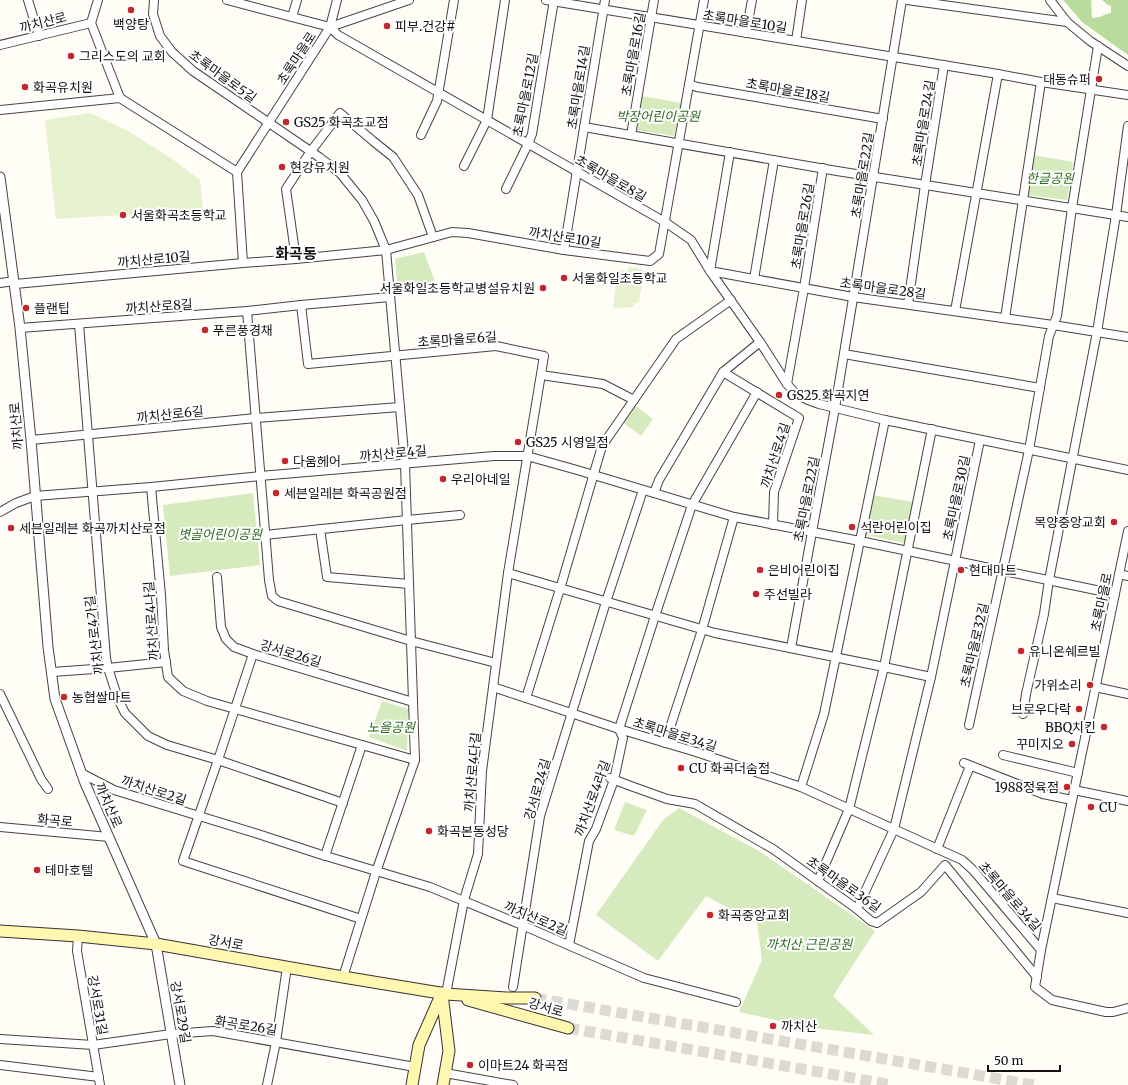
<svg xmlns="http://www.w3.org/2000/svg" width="1128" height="1085" viewBox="0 0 1128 1085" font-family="Merriweather,'Noto Sans KR',serif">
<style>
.green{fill:#d5ebbd}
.forest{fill:#b9dc9c}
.pitch{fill:#e6f2cf}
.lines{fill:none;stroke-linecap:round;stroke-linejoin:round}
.secondary-tunnel{stroke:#dbdad3;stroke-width:11;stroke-dasharray:11 5.5;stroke-linecap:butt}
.minor-casing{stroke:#444;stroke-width:10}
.tertiary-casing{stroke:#444;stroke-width:11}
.secondary-casing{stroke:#333;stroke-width:13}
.minor{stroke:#fff;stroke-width:8}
.tertiary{stroke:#fff;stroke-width:9}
.secondary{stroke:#fff6b0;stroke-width:11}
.poi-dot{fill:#c4262e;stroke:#fff;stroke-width:1.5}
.labels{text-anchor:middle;stroke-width:4;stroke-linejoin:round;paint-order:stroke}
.street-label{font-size:13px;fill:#111;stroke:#fff}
.poi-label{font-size:13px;fill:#111;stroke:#fff;text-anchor:start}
.park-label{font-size:13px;font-style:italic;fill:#2f6b1f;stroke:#fff}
.quarter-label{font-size:15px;font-weight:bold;fill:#111;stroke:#fff}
</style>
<rect width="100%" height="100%" fill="#fffdf5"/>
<g class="green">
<polygon points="642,96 681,103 674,136 636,130"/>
<polygon points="1033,155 1073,162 1067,200 1027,195"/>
<polygon points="424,252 437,287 398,293 395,259"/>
<polygon points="633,404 653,419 641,436 621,421"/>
<polygon points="253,493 260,565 170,576 163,505"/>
<polygon points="873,495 913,502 905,543 865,535"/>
<polygon points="382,701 408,709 407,751 369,737"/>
<polygon points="625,802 647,810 634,836 614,830"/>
<polygon points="679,808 759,851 875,931 833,996 874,1035 813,1028 739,1012 762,960 757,923 706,896 658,961 596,915 663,820"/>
</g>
<polygon class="forest" points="1063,0 1091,0 1092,18 1100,17 1106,14 1111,13 1111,6 1108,5 1102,0 1128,0 1128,55 1082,22"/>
<g class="pitch">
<polygon points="90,113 128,131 171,158 200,180 203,210 56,219 45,120"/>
<polygon points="628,267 638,268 648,273 643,279 639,302 634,304 632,307 615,308 613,307 618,270 628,271"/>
</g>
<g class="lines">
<g class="secondary-tunnel">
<polyline points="535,998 1034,1085"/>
<polyline points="568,1028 893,1085"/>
</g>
<g class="minor-casing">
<g id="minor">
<polyline points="28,0 39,36"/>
<polyline points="98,0 91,23 120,98"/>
<polyline points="154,0 153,14 160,36 172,52 193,71 319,157 340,173 362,200 374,221 386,250 405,464 415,760 376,872 343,977"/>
<polyline points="227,0 330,27"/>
<polyline points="546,0 998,74 1041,82 1128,95"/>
<polyline points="907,0 1067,22"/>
<polyline points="1050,0 1067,22 1090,41 1128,66"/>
<polyline points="292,17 297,0"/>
<polyline points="330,27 338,35 665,222 691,240 710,271 760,342 787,384 795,393 808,400 819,404 885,420 1128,470"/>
<polyline points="330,27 337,0"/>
<polyline points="746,33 752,0"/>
<polyline points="796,41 802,0"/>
<polyline points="0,45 91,23"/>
<polyline points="689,84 697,87 883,119"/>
<polyline points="0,110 120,98 237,172 330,27 409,0"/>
<polyline points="584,127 837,171 1128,217"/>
<polyline points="421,135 437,101 454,0"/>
<polyline points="631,135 654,0"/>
<polyline points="730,152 710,271 853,297 1053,325 1128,337"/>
<polyline points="464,166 487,120 505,0"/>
<polyline points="237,172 243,263"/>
<polyline points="506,189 528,144 532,134 554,0"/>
<polyline points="564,250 605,0"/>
<polyline points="296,259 286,189 311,151 340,113 373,141 393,157 418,195 433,237"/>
<polyline points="754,279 774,160"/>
<polyline points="0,283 14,281"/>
<polyline points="15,284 243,263 296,259 386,250 452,232 468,233 564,250 650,261 659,254 704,0"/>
<polyline points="908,304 925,185 944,65"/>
<polyline points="301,305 308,364 496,346 544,356 508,573 482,771 478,854 464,900 446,994"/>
<polyline points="247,311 269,580 272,596 278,601 411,641 496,663"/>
<polyline points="955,311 998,74"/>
<polyline points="1005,318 1041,82"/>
<polyline points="79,324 106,658 108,668 118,699 125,713 148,736 167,745 218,760 343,803"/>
<polyline points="20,328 247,311 301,305 390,297"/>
<polyline points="844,354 1040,388"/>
<polyline points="723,372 799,418 774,492 773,525"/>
<polyline points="541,375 603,384 634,400"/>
<polyline points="787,384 804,288 823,168"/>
<polyline points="31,440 256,418 400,407"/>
<polyline points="151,487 161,595 164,650 168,677 183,691 207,701 415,760"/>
<polyline points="654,493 659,480 723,372 760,342"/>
<polyline points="0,512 16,503 35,496 151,487 260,476 494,456 527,456 577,470 734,517 860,541 1115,594"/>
<polyline points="320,529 327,577 409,584"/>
<polyline points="1128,531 1041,950 1035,987 1052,1000 1106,1012 1113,1012 1128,1008"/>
<polyline points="265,535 407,520 460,515"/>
<polyline points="508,573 715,633 884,667 931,677"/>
<polyline points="1119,574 1128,576"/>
<polyline points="217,577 221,627 226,639 234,647 253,654 413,702"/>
<polyline points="791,648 812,532 835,408 902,0"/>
<polyline points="253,654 218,760 183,861 361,919"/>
<polyline points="52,672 108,668 166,662"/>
<polyline points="493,687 619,729 696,752 801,787 962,860 973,870 1041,950"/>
<polyline points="1095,687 1128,694"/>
<polyline points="0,694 41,779 48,789"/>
<polyline points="526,698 560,589 602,446 676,339 731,300"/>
<polyline points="1023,714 1026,694 1044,614 1049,580 1097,332 1116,215 1128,126"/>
<polyline points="969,725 1029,450 1049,336 1057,316 1072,208 1098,46"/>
<polyline points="665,743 702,630 734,517"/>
<polyline points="1003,755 1078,773"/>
<polyline points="964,763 1043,794 1072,800"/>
<polyline points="81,773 114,790 258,834 319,854 430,887 522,925 644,978 736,1002"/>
<polyline points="610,778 628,785 667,799 695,804 773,849 857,909 871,921 877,923 921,892 945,865 1037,977"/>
<polyline points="801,787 824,714 885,420"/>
<polyline points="1074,790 1128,801"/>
<polyline points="0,827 109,837"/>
<polyline points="937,849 970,766"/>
<polyline points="325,856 362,745"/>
<polyline points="818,881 849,809 884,667 932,429"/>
<polyline points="1052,898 1128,913"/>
<polyline points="857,909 894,829 931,677 980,440"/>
<polyline points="78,936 77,951 100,1085"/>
<polyline points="569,945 589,841 596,829 614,780 623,738 619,729 655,616 692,505 757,392"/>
<polyline points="513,987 540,816 606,602 643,490"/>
<polyline points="0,1039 93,1045 171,1034 213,1031 415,1067"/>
<polyline points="0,1065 99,1077"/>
<polyline points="445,1073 513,1085"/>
<polyline points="267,1085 276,1042 287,967"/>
</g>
</g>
<g class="tertiary-casing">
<polyline id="tertiary" points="0,177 20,328 31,440 48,647 55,699 85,783 156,944 180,1085"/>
</g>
<g class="secondary-casing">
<g id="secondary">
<polyline points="0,931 78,936 156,944 343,977 446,994 506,998 535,998"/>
<polyline points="442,994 449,1051 443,1085"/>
<polyline points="468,1000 568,1028"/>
<polyline points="412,1085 419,1045 442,993"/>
</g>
</g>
<use href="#minor" class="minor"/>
<use href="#tertiary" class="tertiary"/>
<use href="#secondary" class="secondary"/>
</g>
<g class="poi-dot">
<circle cx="131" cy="10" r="4"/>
<circle cx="387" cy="26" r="4"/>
<circle cx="71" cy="56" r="4"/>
<circle cx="1099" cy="79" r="4"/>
<circle cx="25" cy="87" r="4"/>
<circle cx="286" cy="122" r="4"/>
<circle cx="282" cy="167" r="4"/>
<circle cx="123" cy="215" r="4"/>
<circle cx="564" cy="278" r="4"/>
<circle cx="543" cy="288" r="4"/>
<circle cx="26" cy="308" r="4"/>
<circle cx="205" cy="330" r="4"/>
<circle cx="779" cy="395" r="4"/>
<circle cx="518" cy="442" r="4"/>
<circle cx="285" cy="461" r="4"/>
<circle cx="443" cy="479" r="4"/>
<circle cx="276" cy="493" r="4"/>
<circle cx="1114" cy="522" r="4"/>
<circle cx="852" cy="527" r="4"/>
<circle cx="11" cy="528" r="4"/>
<circle cx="760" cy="570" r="4"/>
<circle cx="961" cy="570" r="4"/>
<circle cx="756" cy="594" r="4"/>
<circle cx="1021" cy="651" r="4"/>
<circle cx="1090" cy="685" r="4"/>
<circle cx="64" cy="697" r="4"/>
<circle cx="1079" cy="709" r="4"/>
<circle cx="1104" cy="727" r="4"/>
<circle cx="1072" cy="744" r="4"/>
<circle cx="681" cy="768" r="4"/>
<circle cx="1067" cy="787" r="4"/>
<circle cx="1091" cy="807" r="4"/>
<circle cx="429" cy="831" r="4"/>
<circle cx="37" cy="870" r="4"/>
<circle cx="710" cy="915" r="4"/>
<circle cx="773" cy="1026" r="4"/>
<circle cx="470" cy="1065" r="4"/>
</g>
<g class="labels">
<g class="street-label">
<text transform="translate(745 21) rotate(9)" y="5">초록마을로10길</text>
<text transform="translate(43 22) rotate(-14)" y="5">까치산로</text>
<text transform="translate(633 54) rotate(-80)" y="5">초록마을로16길</text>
<text transform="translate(296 58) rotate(-57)" y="5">초록마을로</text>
<text transform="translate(223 76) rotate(36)" y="5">초록마을로5길</text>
<text transform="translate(578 87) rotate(-81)" y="5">초록마을로14길</text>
<text transform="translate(788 90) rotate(10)" y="5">초록마을로18길</text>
<text transform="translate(525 95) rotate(-79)" y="5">초록마을로12길</text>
<text transform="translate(923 123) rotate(-81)" y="5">초록마을로24길</text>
<text transform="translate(862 175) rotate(-81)" y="5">초록마을로22길</text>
<text transform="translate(611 178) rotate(30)" y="5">초록마을로8길</text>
<text transform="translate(802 226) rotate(-81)" y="5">초록마을로26길</text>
<text transform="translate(565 237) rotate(9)" y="5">까치산로10길</text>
<text transform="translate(154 259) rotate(-5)" y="5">까치산로10길</text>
<text transform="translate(883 288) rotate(8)" y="5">초록마을로28길</text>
<text transform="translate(159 306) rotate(-4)" y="5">까치산로8길</text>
<text transform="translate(457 339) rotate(-4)" y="5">초록마을로6길</text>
<text transform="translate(170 414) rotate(-6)" y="5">까치산로6길</text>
<text transform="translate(16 426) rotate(-95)" y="5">까치산로</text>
<text transform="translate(393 453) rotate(-5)" y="5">까치산로4길</text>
<text transform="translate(775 455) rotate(-72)" y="5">까치산로4길</text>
<text transform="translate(956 498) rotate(-78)" y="5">초록마을로30길</text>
<text transform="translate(806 499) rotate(-79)" y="5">초록마을로22길</text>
<text transform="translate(1101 602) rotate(-78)" y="5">초록마을로</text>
<text transform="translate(151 621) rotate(-94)" y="5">까치산로4나길</text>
<text transform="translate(94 635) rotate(-97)" y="5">까치산로4가길</text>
<text transform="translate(974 645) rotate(-77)" y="5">초록마을로32길</text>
<text transform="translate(291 653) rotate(17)" y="5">강서로26길</text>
<text transform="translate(675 734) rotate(17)" y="5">초록마을로34길</text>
<text transform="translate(472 772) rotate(-85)" y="5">까치산로4다길</text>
<text transform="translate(537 789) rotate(-74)" y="5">강서로24길</text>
<text transform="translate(154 790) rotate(18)" y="5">까치산로2길</text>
<text transform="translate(592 798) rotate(-70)" y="5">까치산로4라길</text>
<text transform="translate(109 805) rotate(66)" y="5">까치산로</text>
<text transform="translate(55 820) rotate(5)" y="5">화곡로</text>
<text transform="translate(844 884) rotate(35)" y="5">초록마을로36길</text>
<text transform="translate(1010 896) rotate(49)" y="5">초록마을로34길</text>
<text transform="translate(536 918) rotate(23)" y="5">까치산로2길</text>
<text transform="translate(226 942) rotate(10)" y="5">강서로</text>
<text transform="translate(98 1005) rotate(80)" y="5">강서로31길</text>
<text transform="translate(546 1007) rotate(16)" y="5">강서로</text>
<text transform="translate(181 1012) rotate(80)" y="5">강서로29길</text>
<text transform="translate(246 1025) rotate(9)" y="5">화곡로26길</text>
</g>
<g class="poi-label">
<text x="131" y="29" text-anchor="middle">백양탕</text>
<text x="395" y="31">피부.건강#</text>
<text x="79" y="61">그리스도의 교회</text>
<text x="1091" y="84" text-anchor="end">대동슈퍼</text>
<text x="33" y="92">화곡유치원</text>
<text x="294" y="127">GS25 화곡초교점</text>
<text x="290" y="172">현강유치원</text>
<text x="131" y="220">서울화곡초등학교</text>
<text x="572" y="283">서울화일초등학교</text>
<text x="535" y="293" text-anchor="end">서울화일초등학교병설유치원</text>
<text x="34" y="313">플랜팁</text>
<text x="213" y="335">푸른풍경채</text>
<text x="787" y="400">GS25 화곡지연</text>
<text x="526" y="447">GS25 시영일점</text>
<text x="293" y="466">다움헤어</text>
<text x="451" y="484">우리아네일</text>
<text x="284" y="498">세븐일레븐 화곡공원점</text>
<text x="1106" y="527" text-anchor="end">목양중앙교회</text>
<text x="860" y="532">석란어린이집</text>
<text x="19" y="533">세븐일레븐 화곡까치산로점</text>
<text x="768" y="575">은비어린이집</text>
<text x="969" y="575">현대마트</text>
<text x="764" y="599">주선빌라</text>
<text x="1029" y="656">유니온쉐르빌</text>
<text x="1082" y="690" text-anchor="end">가위소리</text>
<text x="72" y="702">농협쌀마트</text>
<text x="1071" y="714" text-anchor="end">브로우다락</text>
<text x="1096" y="732" text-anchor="end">BBQ치킨</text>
<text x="1064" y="749" text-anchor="end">꾸미지오</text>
<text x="689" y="773">CU 화곡더숨점</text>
<text x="1059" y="792" text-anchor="end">1988정육점</text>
<text x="1099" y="812">CU</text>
<text x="437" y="836">화곡본동성당</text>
<text x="45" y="875">테마호텔</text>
<text x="718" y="920">화곡중앙교회</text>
<text x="781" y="1031">까치산</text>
<text x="478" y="1070">이마트24 화곡점</text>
</g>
<g class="park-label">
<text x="658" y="121">박장어린이공원</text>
<text x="1050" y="183">한글공원</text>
<text x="220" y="539">볏골어린이공원</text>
<text x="391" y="732">노을공원</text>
<text x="809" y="949">까치산 근린공원</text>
</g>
<g class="quarter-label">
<text x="296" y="259">화곡동</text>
</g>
</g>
<path d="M988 1065v6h72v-6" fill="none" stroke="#111111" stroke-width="2"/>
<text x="994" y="1065" font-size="12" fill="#111111" stroke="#ffffff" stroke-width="3" paint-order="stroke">50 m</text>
</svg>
